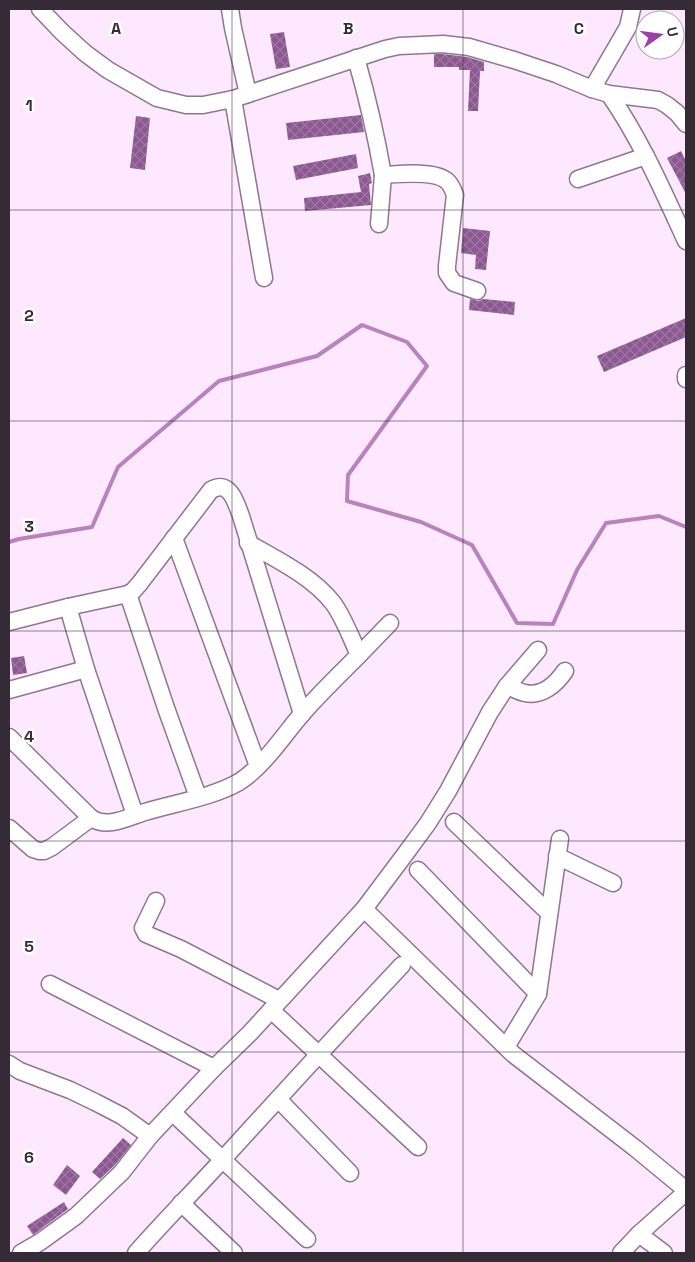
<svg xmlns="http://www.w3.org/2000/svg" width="695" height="1262" viewBox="0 0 695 1262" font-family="'Space Grotesk',sans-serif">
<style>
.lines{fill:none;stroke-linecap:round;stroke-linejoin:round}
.stream{stroke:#b981be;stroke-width:4}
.building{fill:url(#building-cross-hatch)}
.minor-casing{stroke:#8e7790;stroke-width:19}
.minor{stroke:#fff;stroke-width:16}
.grid{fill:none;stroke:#352b36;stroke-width:1;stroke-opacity:0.55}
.grid-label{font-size:16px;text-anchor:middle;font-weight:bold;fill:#352b36;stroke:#fff;stroke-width:5;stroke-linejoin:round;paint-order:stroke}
</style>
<defs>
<pattern id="building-cross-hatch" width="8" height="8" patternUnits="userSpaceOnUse" patternTransform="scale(1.25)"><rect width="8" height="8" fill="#8d5892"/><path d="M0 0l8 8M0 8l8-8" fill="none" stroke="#9d77a1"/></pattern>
</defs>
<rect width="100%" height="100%" fill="#fde8ff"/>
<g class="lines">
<polyline class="stream" points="9,542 19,539 92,527 118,467 219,381 317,356 362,325 407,342 427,366 348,475 347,501 421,522 472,545 517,623 553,624 577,570 606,523 659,516 686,527"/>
</g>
<g class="building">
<polygon points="284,32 290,67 276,69 270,34"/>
<polygon points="434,54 443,54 467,57 484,62 484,71 480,71 478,111 468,111 470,70 459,70 459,67 434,67"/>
<polygon points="361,115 364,132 288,140 286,123"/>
<polygon points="136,116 150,118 145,170 130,168"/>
<polygon points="681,151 686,161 686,194 667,158"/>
<polygon points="356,154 358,168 296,180 293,166"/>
<polygon points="370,173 372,183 369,184 371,205 305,211 304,198 361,192 358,176"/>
<polygon points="463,228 490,231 486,270 475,269 476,255 461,253"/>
<polygon points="470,299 478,301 483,299 515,302 514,315 469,310"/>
<polygon points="686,318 686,337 604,372 597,356"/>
<polygon points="24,656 27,673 13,675 11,658"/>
<polygon points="123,1138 131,1145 115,1165 100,1179 92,1172"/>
<polygon points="67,1165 80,1176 66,1195 53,1185"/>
<polygon points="64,1202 68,1209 33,1235 27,1226"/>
</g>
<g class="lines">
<g class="minor-casing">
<g id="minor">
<polyline points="40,9 62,32 85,53 108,70 157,98 186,105 203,105 233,99 385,49 399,46 443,44 469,47 514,60 556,74 592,89 609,94 658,100 667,105 677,113 686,124"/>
<polyline points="230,9 233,28 248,94"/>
<path d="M 356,58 C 367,96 376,135 383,175 C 399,174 435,170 447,181 C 451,184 453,190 455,195 L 447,266 L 447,273 L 454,283 L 477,291"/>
<polyline points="592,89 628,27 632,9"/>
<path d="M 609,94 C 641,140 663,191 686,241"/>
<polyline points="233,99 264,278"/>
<polyline points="578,179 646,156"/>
<polyline points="379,224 383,175"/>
<polyline points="686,379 686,375"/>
<polyline points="174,538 258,766"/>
<polyline points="128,594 166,708 198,797"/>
<polyline points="68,607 86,669 135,815"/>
<path d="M 9,622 L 68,607 L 128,594 L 133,591 L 140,583 L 211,490 C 230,479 236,503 241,516 L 302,714"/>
<polyline points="359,655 390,623"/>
<polyline points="507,686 538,650"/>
<polyline points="9,690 86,669"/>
<polyline points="9,737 91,818 52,847 44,851 39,851 33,849 9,828"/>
<path d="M 91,818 C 108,829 128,817 145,812 C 175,803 213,797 239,782 C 263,767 283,736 301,715 C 319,694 339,675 359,655 C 351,638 344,618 333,603 C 313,577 276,559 248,543"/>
<polyline points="454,822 549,913"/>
<polyline points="557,856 613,883"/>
<polyline points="418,870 538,994"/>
<polyline points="156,901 143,928 146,934 181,949 279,1000"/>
<polyline points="364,909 513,1054 635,1148 686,1190"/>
<polyline points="50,984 214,1068"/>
<polyline points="271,1010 418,1147"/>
<polyline points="506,1047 538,994 560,839"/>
<polyline points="9,1064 20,1071 70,1090 95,1102 122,1116 150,1136"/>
<polyline points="278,1099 350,1173"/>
<polyline points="173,1113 307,1239"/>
<polyline points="181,1203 234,1253"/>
<polyline points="639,1234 664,1253"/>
<path d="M 21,1253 L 40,1242 L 76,1216 L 122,1172 L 150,1136 L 214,1068 L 250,1033 L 364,909 L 406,853 L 428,823 L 448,791 L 490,712 L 507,686 C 513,688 519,692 525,693 C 542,697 556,684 565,671"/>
<path d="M 137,1253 L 136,1253 C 165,1220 195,1190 224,1158 C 283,1093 342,1029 402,965"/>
<polyline points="621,1253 639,1234 686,1192"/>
</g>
</g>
<use href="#minor" class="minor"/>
</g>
<path class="grid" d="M 232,9 L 232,1253M 463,9 L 463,1253M 9,210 L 686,210M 9,421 L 686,421M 9,631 L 686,631M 9,841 L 686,841M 9,1052 L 686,1052"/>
<g class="grid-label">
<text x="116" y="34">A</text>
<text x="348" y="34">B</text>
<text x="579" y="34">C</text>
<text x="29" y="111">1</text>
<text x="29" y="321">2</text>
<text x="29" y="532">3</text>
<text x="29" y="742">4</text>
<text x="29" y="952">5</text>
<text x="29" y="1163">6</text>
</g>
<rect width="695" height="1262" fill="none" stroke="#352b36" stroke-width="20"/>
<g transform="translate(660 35) rotate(76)"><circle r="24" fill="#ffffff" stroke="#aeaaaf"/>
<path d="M0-4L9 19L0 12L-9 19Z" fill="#9d3ea7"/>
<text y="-8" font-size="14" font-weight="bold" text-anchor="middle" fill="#352b36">U</text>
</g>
</svg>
